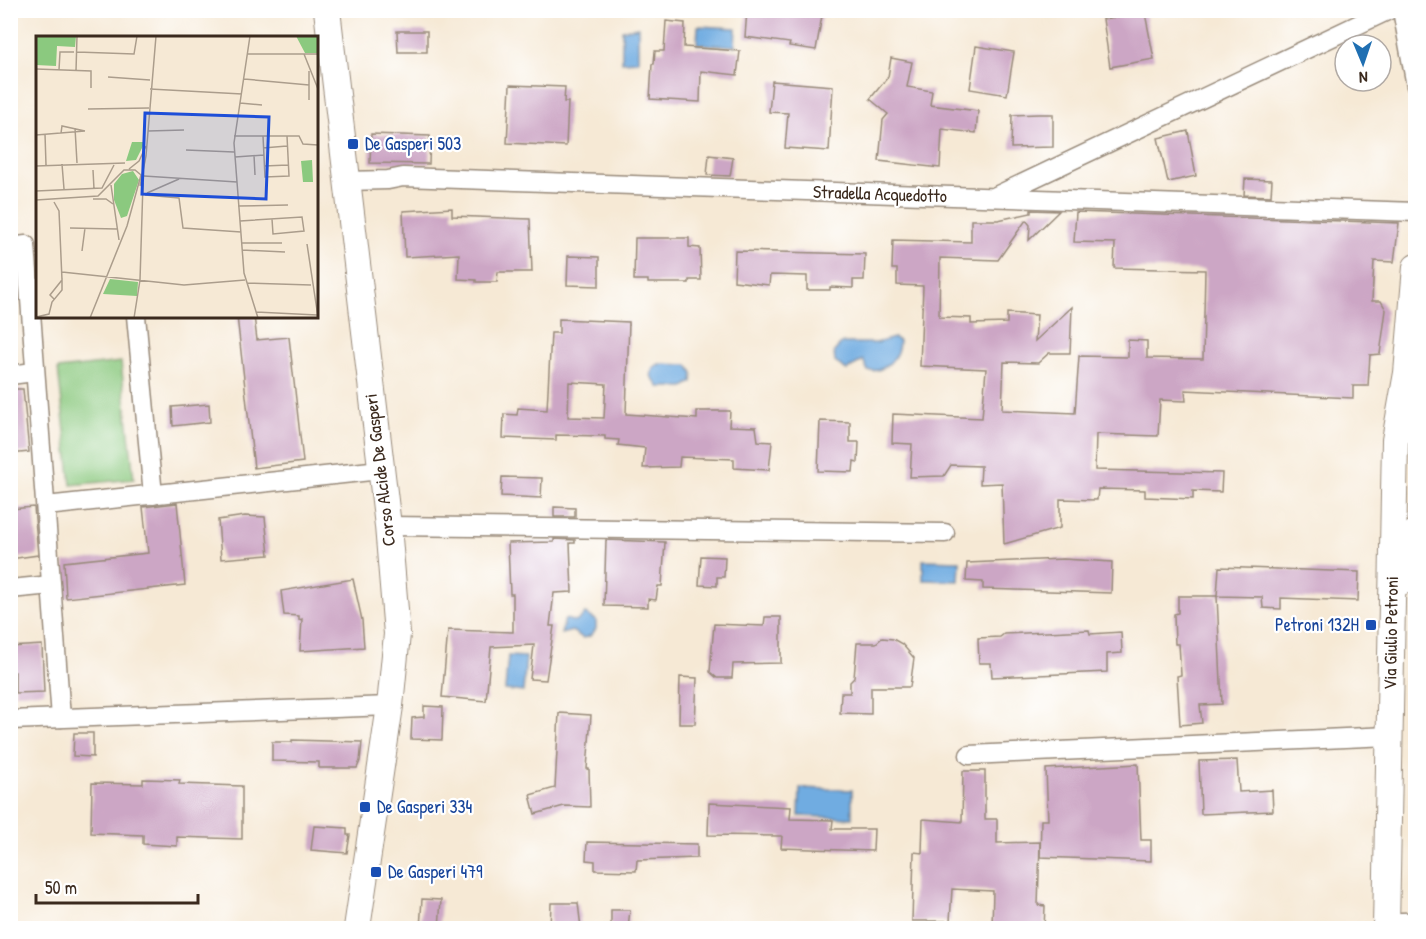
<svg xmlns="http://www.w3.org/2000/svg" width="1426" height="939" viewBox="0 0 1426 939" font-family="'Patrick Hand',sans-serif">
<style>
.green{fill:#8bc97f;stroke:#637a4e;stroke-width:1.5}
.water{fill:#6face1;stroke:#556b80;stroke-width:1.5}
.building{fill:#cca6c5;fill-rule:evenodd}
.lines{fill:none;stroke-linecap:round;stroke-linejoin:round}
.lane-casing{stroke:#988a7a;stroke-width:12}
.street-casing{stroke:#988a7a;stroke-width:21}
.secondary-casing{stroke:#988a7a;stroke-width:28}
.lane{stroke:#fff;stroke-width:9}
.street{stroke:#fff;stroke-width:18}
.secondary{stroke:#fff;stroke-width:26}
.transit-dot{fill:#1a4fb4;stroke:#fff;stroke-width:2}
.labels{text-anchor:middle;stroke-width:4.5;stroke-linejoin:round;paint-order:stroke}
.transit-label{font-size:18px;fill:#164399;stroke:#fff;text-anchor:start}
.street-label{font-size:18px;fill:#3b2a1e;stroke:#fff}
.inset-road{fill:none;stroke:#ab9d8c;stroke-width:1.5}
.view{fill:#1d4ed8;fill-opacity:0.15;stroke:#1d4ed8;stroke-width:3}
.inset-edge{fill:none;stroke:#3b2a1e;stroke-width:3}
</style>
<rect width="100%" height="100%" fill="#fff"/>
<filter id="ink" filterUnits="userSpaceOnUse"><feTurbulence type="fractalNoise" baseFrequency=".0167" numOctaves="2"/><feDisplacementMap in="SourceGraphic" scale="12" xChannelSelector="R" yChannelSelector="G"/><feConvolveMatrix kernelMatrix="1 2 1 2 8 2 1 2 1" color-interpolation-filters="sRGB"/></filter>
<filter id="wash" filterUnits="userSpaceOnUse"><feTurbulence type="fractalNoise" baseFrequency=".008" numOctaves="4" result="noise"/><feDisplacementMap in="SourceGraphic" scale="24" xChannelSelector="R" yChannelSelector="G"/><feGaussianBlur stdDeviation="1.35" result="paint"/><feColorMatrix in="noise" values="0 0 0 0 0 0 0 0 0 0 0 0 0 0 0 0 0 1.4 0 .05"/><feComposite in="paint" operator="in"/></filter>
<g filter="url(#wash)">
<rect width="100%" height="100%" fill="#f6e9d5"/>
<polygon class="green" points="121,362 134,479 71,485 58,369"/>
<g class="water">
<polygon points="698,26 736,28 735,46 697,44"/>
<polygon points="638,27 638,61 622,62 622,30"/>
<path d="M 894,338 L 899,341 C 899,358 885,372 868,371 L 863,360 L 847,370 L 835,362 L 834,352 L 842,343 L 876,343 Z"/>
<polygon points="659,364 688,365 693,373 692,382 684,387 659,387 651,376 653,368"/>
<polygon points="923,560 960,561 959,581 923,580"/>
<polygon points="585,614 596,620 596,629 590,636 583,638 572,631 561,634 565,619 576,622"/>
<polygon points="508,656 526,657 523,692 505,690"/>
<polygon points="800,788 852,790 852,818 799,816"/>
</g>
<g id="blocks">
<g class="building">
<polygon points="747,10 823,10 816,50 789,46 790,43 745,37"/>
<polygon points="1145,13 1154,59 1110,67 1103,19"/>
<polygon points="666,21 685,23 684,47 740,51 737,75 701,71 700,102 650,99 652,64 654,64 655,51 664,51"/>
<polygon points="397,31 427,31 427,52 398,52"/>
<polygon points="976,46 1014,52 1007,95 970,89"/>
<polygon points="891,58 912,62 907,87 932,91 930,105 978,111 976,133 942,129 940,168 879,161 883,120 888,114 870,99 888,77"/>
<polygon points="772,81 833,86 829,151 785,148 788,113 769,112"/>
<polygon points="510,85 565,87 564,102 568,102 566,146 507,143"/>
<polygon points="1038,114 1053,114 1053,147 1011,148 1012,115"/>
<polygon points="1188,131 1196,176 1168,182 1158,138"/>
<polygon points="371,134 430,136 429,164 370,163"/>
<polygon points="709,155 733,158 730,176 707,175"/>
<polygon points="1245,179 1272,180 1271,196 1244,195"/>
<polygon points="452,208 452,216 530,219 532,272 498,272 497,282 476,282 476,280 458,279 459,254 405,257 403,211"/>
<polygon points="1031,210 1059,211 1029,240 1030,225 1026,220 998,260 940,258 939,317 971,318 971,324 1007,323 1007,313 1037,315 1035,341 1072,307 1070,353 1049,353 1038,363 1004,362 1002,410 1075,413 1079,356 1128,357 1128,340 1147,341 1147,358 1203,359 1205,270 1114,268 1115,243 1074,242 1076,212 1399,223 1394,262 1374,261 1372,301 1381,301 1386,310 1380,354 1370,355 1368,386 1353,386 1353,398 1185,390 1186,401 1160,400 1158,436 1096,434 1095,470 1222,473 1221,492 1193,491 1193,499 1145,497 1145,490 1098,489 1097,500 1060,499 1060,528 1004,544 1002,483 980,484 981,466 951,465 944,476 910,477 912,444 892,443 893,414 982,418 986,369 920,366 923,286 897,285 897,269 892,269 893,240 971,242 971,220 998,220 1031,213"/>
<polygon points="635,238 689,238 689,247 700,248 701,280 689,280 689,283 648,283 648,280 634,280"/>
<polygon points="735,251 865,254 864,280 853,280 853,288 830,287 830,290 807,290 807,276 770,275 769,285 734,281"/>
<polygon points="568,256 599,257 599,286 567,285"/>
<polygon points="237,316 254,316 257,340 289,337 303,462 254,468"/>
<path d="M 559,319 L 629,322 L 626,414 L 697,419 L 697,411 L 730,411 L 729,426 L 756,427 L 758,441 L 772,442 L 769,470 L 734,468 L 734,459 L 680,457 L 679,467 L 643,468 L 645,448 L 618,445 L 619,440 L 605,439 L 605,436 L 556,435 L 556,440 L 503,438 L 504,414 L 517,415 L 518,408 L 547,410 L 551,333 L 559,333 ZM 569,382 L 606,384 L 604,418 L 568,417 Z"/>
<polygon points="10,389 23,389 29,452 10,454"/>
<polygon points="209,404 210,422 173,426 172,407"/>
<polygon points="820,421 850,422 850,442 859,442 858,462 854,461 853,472 818,471"/>
<polygon points="502,477 542,478 541,498 501,496"/>
<polygon points="177,503 185,585 66,598 64,562 148,553 143,507"/>
<polygon points="34,507 38,555 10,559 10,509"/>
<polygon points="554,507 575,508 575,517 554,517"/>
<polygon points="245,516 265,517 269,555 221,559 218,520"/>
<polygon points="554,539 575,540 575,543 570,543 572,592 554,593 550,626 554,626 546,680 530,679 534,645 491,647 486,701 442,697 448,630 513,632 513,594 510,594 508,543 554,542"/>
<polygon points="606,540 665,542 662,586 658,586 656,600 648,599 648,607 604,606"/>
<polygon points="701,556 725,557 724,577 717,577 717,586 699,585"/>
<polygon points="1063,559 1112,562 1111,593 983,589 983,582 966,581 967,563"/>
<polygon points="1219,567 1359,572 1358,601 1281,598 1281,609 1263,608 1262,597 1217,596"/>
<polygon points="353,579 362,620 364,647 300,651 302,619 299,620 299,616 284,615 281,591"/>
<polygon points="1178,596 1217,596 1222,704 1200,705 1202,723 1180,725 1177,676 1181,675 1179,644 1175,644 1174,614 1178,613"/>
<polygon points="765,617 781,617 781,663 733,664 732,678 717,678 710,672 714,624 764,626"/>
<polygon points="1089,630 1090,634 1121,632 1122,653 1107,654 1107,672 992,677 991,663 979,663 978,638 1000,637 1004,634"/>
<polygon points="882,638 893,639 902,644 914,658 910,687 871,687 871,714 840,713 841,693 850,693 850,682 854,678 857,643 876,643"/>
<polygon points="42,645 44,692 15,693 15,672 10,672 10,647"/>
<polygon points="680,677 697,678 695,724 679,724"/>
<polygon points="424,706 443,707 442,740 411,739 412,718 424,717"/>
<polygon points="559,713 591,715 587,769 589,769 590,807 564,806 535,814 530,795 555,788"/>
<polygon points="74,733 93,733 93,757 73,756"/>
<polygon points="292,740 362,742 360,761 357,768 319,768 319,762 272,761 272,742 292,742"/>
<polygon points="1237,760 1239,792 1272,790 1273,811 1201,814 1199,761"/>
<polygon points="1138,764 1141,840 1151,840 1151,861 1040,857 1041,820 1048,820 1046,769"/>
<polygon points="963,771 985,771 985,819 997,819 997,843 1040,842 1038,905 1045,906 1044,928 992,928 993,891 952,889 950,921 912,921 914,852 922,853 923,819 962,822"/>
<polygon points="143,779 180,780 179,784 242,786 242,839 177,837 177,846 143,844 143,835 91,833 92,783 143,784"/>
<polygon points="709,803 791,807 790,819 833,820 832,829 874,829 873,851 781,848 782,836 708,835"/>
<polygon points="314,826 347,828 347,835 350,835 347,853 311,850"/>
<polygon points="587,842 697,844 697,858 637,860 636,871 595,870 595,861 586,860"/>
<polygon points="422,899 441,900 439,928 420,928"/>
<polygon points="551,903 578,903 581,928 550,928"/>
<polygon points="611,910 630,910 628,928 611,928"/>
</g>
</g>
</g>
<g filter="url(#ink)">
<use href="#blocks" fill-opacity="0" stroke="#988a7a" stroke-width="1.5"/>
<g class="lines">
<g class="lane-casing">
<polyline id="lane" points="1388,918 1416,917"/>
</g>
<g class="street-casing">
<g id="street">
<polyline points="1402,10 1416,86"/>
<polyline points="345,181 388,180 403,177 1416,212"/>
<polyline points="996,196 1389,10"/>
<polyline points="10,247 26,245 61,718"/>
<polyline points="136,316 153,495"/>
<polyline points="10,375 34,372"/>
<polyline points="46,506 380,470"/>
<polyline points="388,526 945,533"/>
<polyline points="10,589 51,585"/>
<polyline points="10,720 390,706"/>
<polyline points="969,755 1389,736"/>
</g>
</g>
<g class="secondary-casing">
<g id="secondary">
<polyline points="327,10 388,526 397,634 390,706 357,928"/>
<polyline points="1401,582 1416,532"/>
<polyline points="1386,928 1395,440 1407,373 1416,267"/>
</g>
</g>
<use href="#lane" class="lane"/>
<use href="#street" class="street"/>
<use href="#secondary" class="secondary"/>
</g>
</g>
<g class="transit-dot">
<rect x="347" y="138" width="12" height="12" rx="3"/>
<rect x="1365" y="619" width="12" height="12" rx="3"/>
<rect x="359" y="801" width="12" height="12" rx="3"/>
<rect x="370" y="866" width="12" height="12" rx="3"/>
</g>
<g class="labels">
<g class="transit-label">
<text x="365" y="150">De Gasperi 503</text>
<text x="1359" y="631" text-anchor="end">Petroni 132H</text>
<text x="377" y="813">De Gasperi 334</text>
<text x="388" y="878">De Gasperi 479</text>
</g>
<g class="street-label">
<text transform="translate(880 194) rotate(2)" y="6">Stradella Acquedotto</text>
<text transform="translate(380 470) rotate(-97)" y="6">Corso Alcide De Gasperi</text>
<text transform="translate(1391 633) rotate(-89)" y="6">Via Giulio Petroni</text>
</g>
</g>
<g transform="translate(36 36)">
<rect width="282" height="282" fill="#f6e9d5"/>
<path d="M 0,0 L 40,0 L 39,11 L 21,10 L 20,30 L 0,29 ZM 260,0 L 282,0 L 282,17 L 269,17 ZM 96,106 L 109,106 L 100,124 L 90,125 ZM 276,124 L 277,146 L 267,146 L 265,125 ZM 97,135 L 103,144 L 91,180 L 85,182 L 78,164 L 78,148 L 86,138 ZM 74,243 L 102,246 L 101,260 L 67,258 Z" fill="#8bc97f"/>
<path class="inset-road" d="M 214,0 L 198,107 L 208,237 L 222,282M 41,16 L 98,18 L 101,0M 212,18 L 282,18M 268,18 L 282,53M 0,33 L 55,35 L 55,52M 23,34 L 24,16 L 38,16M 40,35 L 41,0M 273,35 L 273,64M 72,41 L 114,44M 208,43 L 273,49M 114,53 L 206,58M 204,67 L 226,69M 52,73 L 113,72M 39,92 L 41,127M 112,95 L 148,94M 25,97 L 26,90 L 49,95M 9,98 L 10,129M 0,99 L 49,95M 198,100 L 263,100 L 267,108 L 282,109M 227,100 L 229,141 L 253,140 L 251,100M 227,112 L 251,110M 150,114 L 198,116M 218,119 L 219,139M 199,121 L 228,119M 26,128 L 28,153M 0,130 L 89,127M 228,130 L 252,129M 93,133 L 103,125 L 110,110M 57,134 L 58,153M 108,140 L 201,146M 75,149 L 83,204M 104,150 L 110,120 L 120,0M 0,155 L 66,152 L 78,129M 111,157 L 143,143M 109,159 L 143,162 L 147,192 L 205,196M 57,163 L 70,163 L 77,168M 0,164 L 62,160 L 88,134 L 99,134 L 105,139 L 91,190 L 54,282M 18,166 L 23,175 L 26,244M 202,170 L 252,169M 204,185 L 266,181 L 268,195 L 237,198 L 236,183M 34,192 L 81,193M 206,207 L 246,207M 271,208 L 282,281M 206,214 L 249,216M 46,215 L 49,192M 26,236 L 148,249 L 209,244M 211,247 L 275,249M 220,276 L 281,279M 0,281 L 13,278 L 16,266 L 26,254 L 26,244 L 14,259 L 18,263M 98,282 L 104,244 L 107,147"/>
<path class="view" d="M 109,77 L 233,81 L 230,163 L 106,158 Z"/>
<rect width="282" height="282" class="inset-edge"/>
</g>
<rect width="1426" height="939" fill="none" stroke="#fff" stroke-width="36"/>
<g transform="translate(1363 63) rotate(178)"><circle r="28" fill="#ffffff" stroke="#b1aaa5" stroke-width="1.5"/>
<path d="M0-4.5L10 22L0 15L-10 22Z" fill="#1f6fb2"/>
<text y="-9" font-size="16" font-weight="bold" text-anchor="middle" fill="#3b2a1e">N</text>
</g>
<path d="M36 894v9h162v-9" fill="none" stroke="#3b2a1e" stroke-width="3"/>
<text x="45" y="894" font-size="18" fill="#3b2a1e" stroke="#ffffff" stroke-width="4.5" paint-order="stroke">50 m</text>
</svg>
